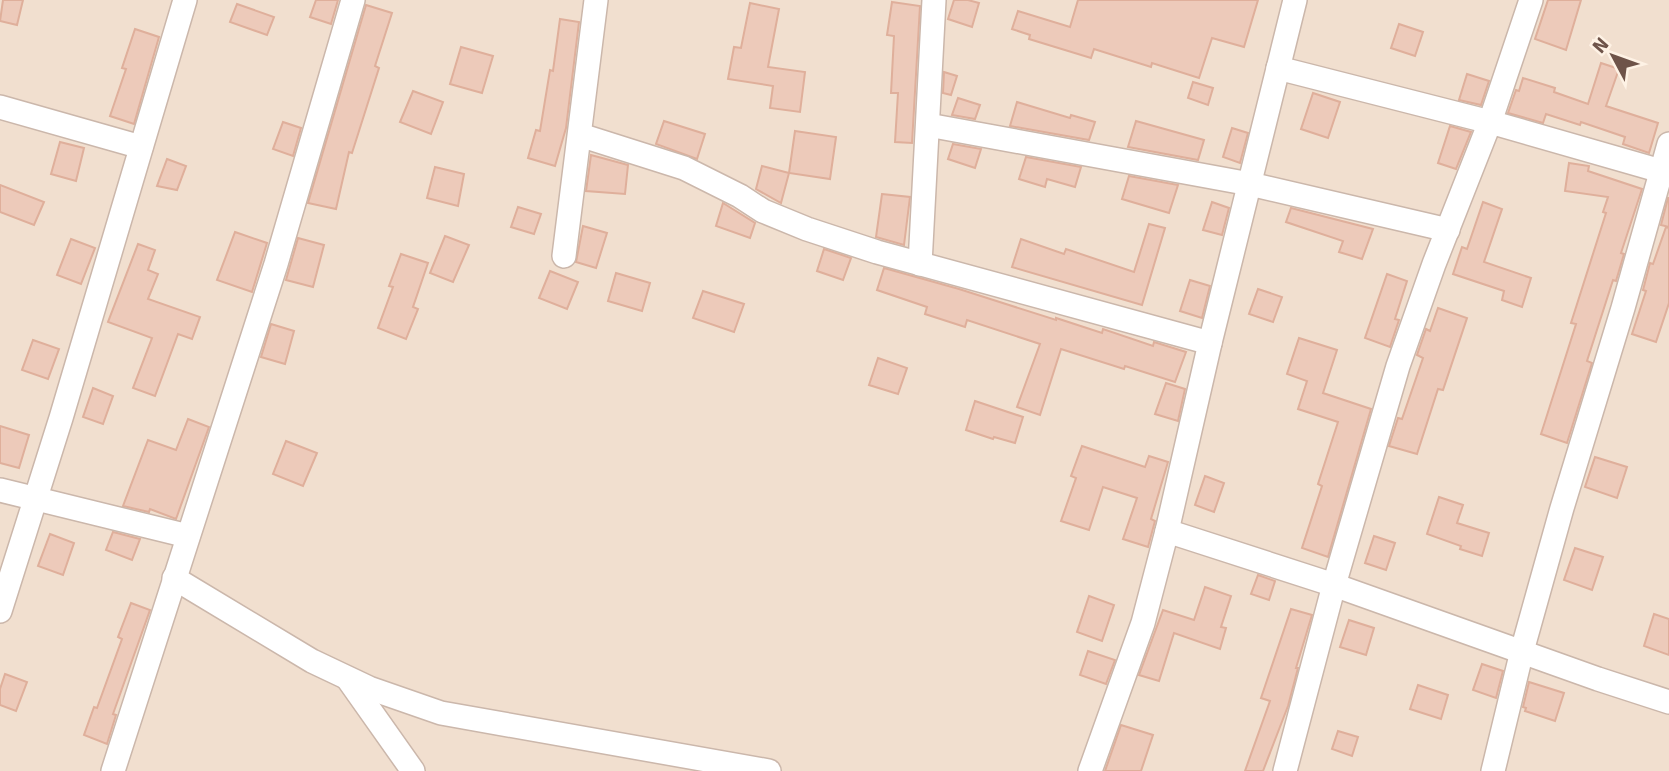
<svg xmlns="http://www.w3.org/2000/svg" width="1669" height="771" viewBox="0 0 1669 771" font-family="Signika,sans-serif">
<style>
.residential{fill:#f1dfcf}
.building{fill:#edcaba;stroke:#dfaf9b;stroke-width:2}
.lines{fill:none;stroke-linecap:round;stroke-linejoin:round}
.street-casing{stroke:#cbb7ab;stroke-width:26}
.street{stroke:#fff;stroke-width:23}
</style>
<rect width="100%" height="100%" fill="#faeee0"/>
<rect class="residential" x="0" y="0" width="1669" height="771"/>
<g class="building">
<polygon points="3,0 23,0 17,25 0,21"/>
<polygon points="316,0 338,0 331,24 310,17"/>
<polygon points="954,0 968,0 979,3 972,27 948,19"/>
<polygon points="1078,0 1258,0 1244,47 1212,38 1199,78 1152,63 1151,67 1094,49 1091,58 1029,39 1030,35 1012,29 1018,11 1070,27"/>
<polygon points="1548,0 1581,0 1566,50 1535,39"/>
<polygon points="892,2 920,6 912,143 895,142 898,93 891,93 894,36 887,35"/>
<polygon points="750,3 779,9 768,67 805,72 800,112 770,108 773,86 728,79 734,47 741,48"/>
<polygon points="237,4 274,17 267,35 230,22"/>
<polygon points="366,5 392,13 375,66 379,68 352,153 349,152 336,209 308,203"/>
<polygon points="560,19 579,22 566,128 555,166 528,158 536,130 540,131 550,70 553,71"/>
<polygon points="1399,24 1423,32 1415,56 1391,48"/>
<polygon points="135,29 159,37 134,124 110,116 126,69 122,68"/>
<polygon points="461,47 493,56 482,93 450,84"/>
<polygon points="1601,63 1619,69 1606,106 1658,123 1649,153 1623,144 1625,137 1581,122 1580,125 1546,114 1543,123 1508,113 1516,90 1519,91 1523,78 1555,88 1554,92 1588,104"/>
<polygon points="944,72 957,76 951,95 943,93"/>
<polygon points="1467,74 1489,81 1481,105 1459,100"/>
<polygon points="1193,82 1213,88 1208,105 1188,98"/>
<polygon points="413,91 443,102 431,134 400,122"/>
<polygon points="1313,93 1340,102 1328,138 1301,129"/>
<polygon points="958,98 980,105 975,119 952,115"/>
<polygon points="1017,102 1070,118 1071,115 1095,122 1089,140 1010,126"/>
<polygon points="664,121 705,134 697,159 656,144"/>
<polygon points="1136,121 1204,140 1198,160 1128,147"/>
<polygon points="283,122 301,128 293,156 273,149"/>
<polygon points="1450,126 1471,132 1456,169 1438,163"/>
<polygon points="1232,128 1248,133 1240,163 1223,157"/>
<polygon points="795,131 836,137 830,179 789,173"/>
<polygon points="60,142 84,148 76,181 51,174"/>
<polygon points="953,144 981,149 975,168 948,159"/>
<polygon points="591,155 628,165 625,194 586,191"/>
<polygon points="1026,157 1081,167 1075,187 1047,179 1045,187 1019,179"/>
<polygon points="167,159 186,166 177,190 157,186"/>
<polygon points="1569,163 1589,166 1588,171 1642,189 1621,253 1624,254 1616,281 1613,280 1587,361 1592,363 1567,443 1541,434 1576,324 1571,323 1606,213 1603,212 1608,197 1565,191"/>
<polygon points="762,166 789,173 781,203 756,189"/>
<polygon points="435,167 464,174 458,206 427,198"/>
<polygon points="1129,176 1178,185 1169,213 1122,199"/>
<polygon points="0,185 44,202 34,225 0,212"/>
<polygon points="882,194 910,197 904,245 876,237"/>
<polygon points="1668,198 1669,198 1669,227 1661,225"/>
<polygon points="1212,202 1229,208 1222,235 1203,230"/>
<polygon points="1483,202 1502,209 1484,262 1531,278 1522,307 1502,300 1504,291 1453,274 1462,247 1467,249"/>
<polygon points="723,203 755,223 750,238 716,226"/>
<polygon points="518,207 541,214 534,234 511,227"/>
<polygon points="1291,208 1373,229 1362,259 1339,252 1343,241 1286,222"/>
<polygon points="1149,224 1165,228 1142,305 1012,267 1021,239 1064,254 1066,249 1134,272"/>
<polygon points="583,226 607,233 596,268 576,262"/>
<polygon points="1666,227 1669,228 1669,303 1656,342 1632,334 1646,291 1643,290 1650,263 1653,264"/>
<polygon points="235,232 267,243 252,292 217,280"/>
<polygon points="445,236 469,245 453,282 430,273"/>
<polygon points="298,238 324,245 313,287 286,280"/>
<polygon points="71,239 95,248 81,284 57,275"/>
<polygon points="138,244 155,250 148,270 158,274 148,299 200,317 192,339 178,334 155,396 133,388 152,338 108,322"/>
<polygon points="824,249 851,258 843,280 817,271"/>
<polygon points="401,254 428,263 413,307 418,309 406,339 378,328 393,287 389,286"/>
<polygon points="884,268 959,289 1056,320 1056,318 1102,333 1103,329 1153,346 1154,342 1186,352 1175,382 1125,366 1124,369 1061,349 1040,415 1017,407 1040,344 967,320 965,327 925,314 927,307 877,290"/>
<polygon points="550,271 578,282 567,309 539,298"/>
<polygon points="616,273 650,283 642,311 608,301"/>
<polygon points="1387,274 1407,281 1395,319 1399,320 1390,347 1365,338"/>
<polygon points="1190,280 1210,286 1202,318 1180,311"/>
<polygon points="1258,289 1282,297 1273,322 1249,314"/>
<polygon points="703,291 744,304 734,332 693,318"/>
<polygon points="1438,308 1467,318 1443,390 1438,389 1417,454 1389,446 1398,418 1402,419 1423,358 1417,355 1426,329 1430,331"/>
<polygon points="271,324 294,331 285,364 261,357"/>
<polygon points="1299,338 1337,350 1323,393 1371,409 1328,557 1302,548 1322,486 1318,484 1338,422 1298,409 1307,381 1287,374"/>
<polygon points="33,340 59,349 48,379 22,370"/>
<polygon points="878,358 907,368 898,394 869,385"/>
<polygon points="1166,383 1185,389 1178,421 1155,414"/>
<polygon points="93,388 113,396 103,424 83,417"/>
<polygon points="975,401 1023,417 1015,443 994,437 993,439 966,430"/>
<polygon points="188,419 209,427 176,519 150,509 149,512 123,506 148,440 176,450"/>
<polygon points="0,426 29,435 19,468 0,463"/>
<polygon points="286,441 317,453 303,486 273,474"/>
<polygon points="1082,446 1145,467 1149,456 1168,462 1151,519 1155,521 1148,547 1123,539 1137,498 1103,487 1089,530 1061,521 1076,478 1071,476"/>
<polygon points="1595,457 1627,467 1617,498 1585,487"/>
<polygon points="1205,476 1224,483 1214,512 1195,505"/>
<polygon points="1439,497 1463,505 1457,523 1489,533 1482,556 1460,549 1461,546 1427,534"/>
<polygon points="113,532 140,539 132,560 106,550"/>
<polygon points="50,534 74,543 63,575 38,566"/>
<polygon points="1374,536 1395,543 1386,570 1365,563"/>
<polygon points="1575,548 1603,557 1592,590 1564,580"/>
<polygon points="1258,575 1275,581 1269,600 1251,594"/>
<polygon points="1205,587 1231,596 1221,627 1226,628 1220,649 1174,633 1159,681 1139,675 1163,610 1194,620"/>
<polygon points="1089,596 1114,605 1102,641 1077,632"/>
<polygon points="131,603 150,610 113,714 116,715 107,744 84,735 94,707 97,708 122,639 118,637"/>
<polygon points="1291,609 1312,615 1296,668 1298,668 1288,706 1263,771 1245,771 1270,701 1261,698"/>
<polygon points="1654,614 1669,619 1669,655 1644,646"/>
<polygon points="1349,620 1374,628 1366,655 1340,647"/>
<polygon points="1088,651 1115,660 1106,684 1080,675"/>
<polygon points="1482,664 1503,671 1496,698 1473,690"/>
<polygon points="5,674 27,682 16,711 0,705 0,689"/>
<polygon points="1529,682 1564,693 1555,721 1525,711 1526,708 1523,707"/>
<polygon points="1418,685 1448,695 1441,719 1410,709"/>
<polygon points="1121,725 1153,735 1141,771 1105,771"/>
<polygon points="1338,731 1358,737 1352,756 1332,749"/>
</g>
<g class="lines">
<g class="street-casing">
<g id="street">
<polyline points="1278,68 1490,122 1661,171"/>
<polyline points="0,107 141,147"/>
<polyline points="928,125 1250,184 1448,230"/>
<polyline points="580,135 684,168 740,196 763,211 807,229 877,252 1210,343"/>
<polyline points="564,256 596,0"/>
<polyline points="920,264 934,0"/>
<polyline points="0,490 188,536"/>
<polyline points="1167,531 1334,585 1598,679 1669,702"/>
<polyline points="174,578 312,661 369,688 441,713 769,771"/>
<polyline points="0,611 61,418 185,0"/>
<polyline points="348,679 413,771"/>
<polyline points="113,771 276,264 353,0"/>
<polyline points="1090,771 1143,623 1167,531 1210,343 1295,0"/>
<polyline points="1285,771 1334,585 1398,366 1434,264 1490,122 1531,0"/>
<polyline points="1493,771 1522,651 1562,508 1623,308 1669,144"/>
</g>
</g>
<use href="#street" class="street"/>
</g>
<g transform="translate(1613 56) rotate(311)" stroke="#fef2e5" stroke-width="5" paint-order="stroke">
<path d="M0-5L12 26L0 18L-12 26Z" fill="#6e5349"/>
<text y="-10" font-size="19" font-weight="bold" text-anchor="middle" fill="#6e5349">N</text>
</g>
</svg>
